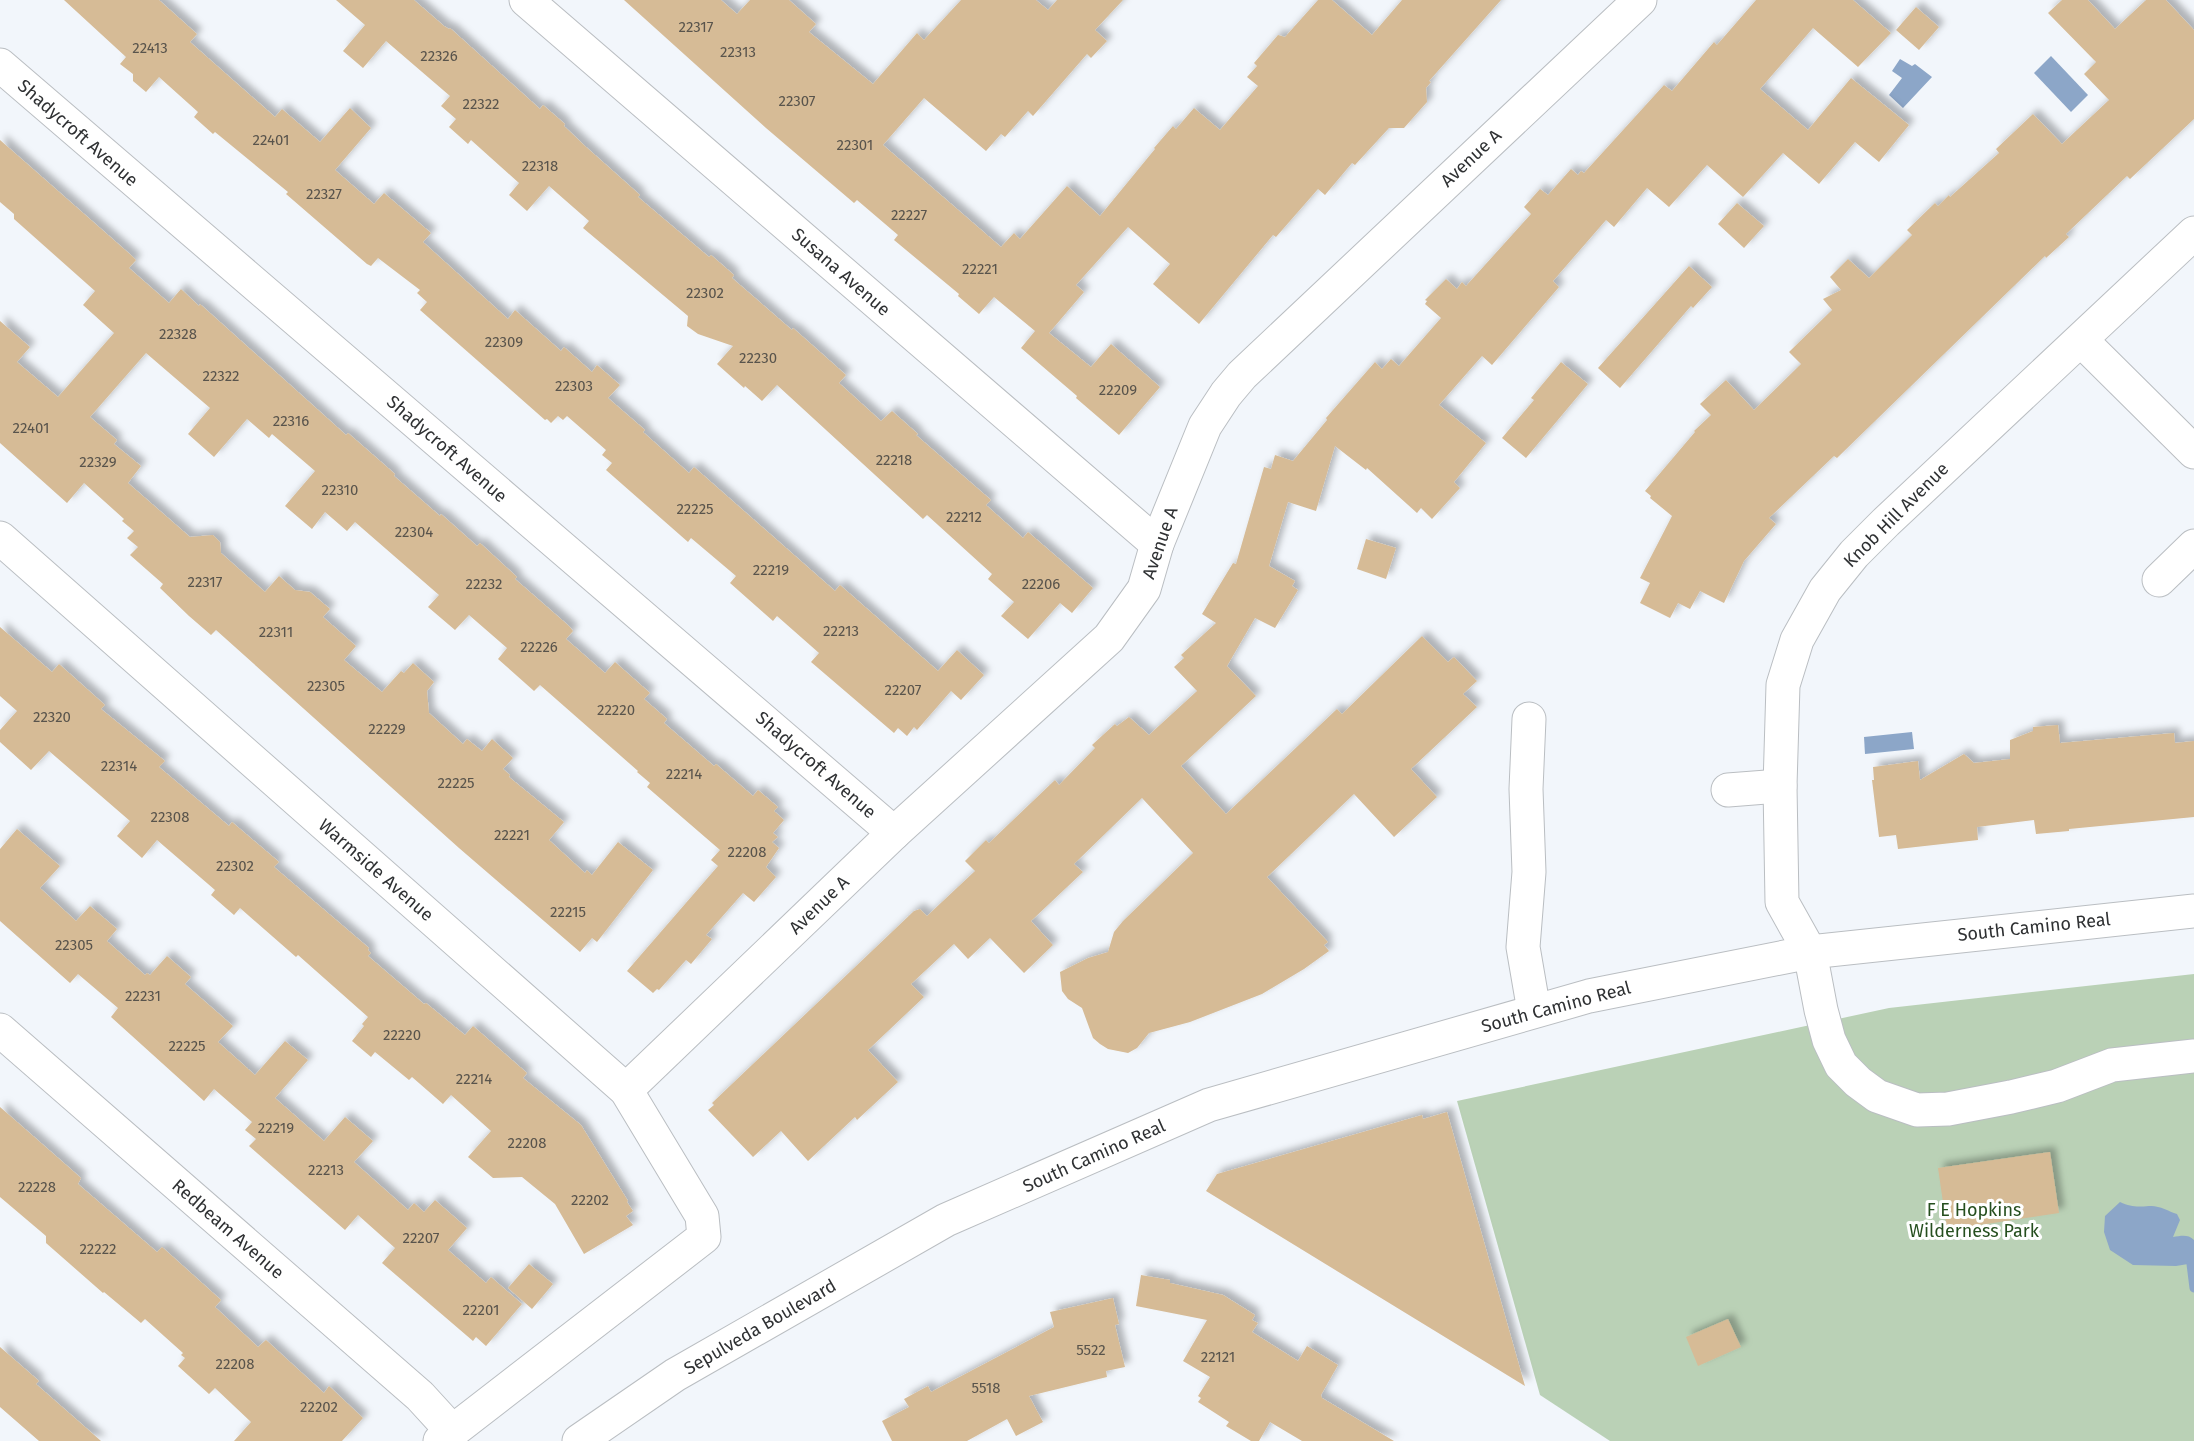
<svg xmlns="http://www.w3.org/2000/svg" width="2194" height="1441" viewBox="0 0 2194 1441" font-family="'Fira Sans',sans-serif">
<style>
.green{fill:#bad1b6}
.water{fill:#8ca6c8}
.lines{fill:none;stroke-linecap:round;stroke-linejoin:round}
.stream{stroke:#8ca6c8;stroke-width:9}
.building{fill:#d6bb96;filter:url(#shadow)}
.minor-casing{stroke:#babec2;stroke-width:35}
.major-casing{stroke:#babec2;stroke-width:35}
.minor{stroke:#fff;stroke-width:33}
.major{stroke:#fff;stroke-width:33}
.labels{text-anchor:middle;stroke-width:6;stroke-linejoin:round;paint-order:stroke}
.number-label{font-size:15px;fill:#59544c}
.street-label{font-size:18px;fill:#2f3133;stroke:#fff}
.park-label{font-size:18px;fill:#264f1f;stroke:#fff}
</style>
<defs>
<filter id="shadow"><feDropShadow dx="5.5" dy="-5.5" stdDeviation="3" flood-color="#0004"/></filter>
</defs>
<rect width="100%" height="100%" fill="#f2f6fb"/>
<polygon class="green" points="2194,974 2194,1441 1610,1441 1540,1395 1457,1101 1889,1008"/>
<g class="water">
<polygon points="2051,56 2088,95 2071,112 2034,73"/>
<polygon points="1900,59 1912,66 1915,64 1932,77 1903,108 1889,95 1902,78 1892,71"/>
<polygon points="1912,732 1914,749 1865,754 1864,737"/>
<path d="M 2120,1202 C 2131,1207 2137,1207 2149,1206 C 2159,1205 2168,1211 2177,1214 L 2180,1220 L 2173,1237 C 2181,1236 2188,1234 2194,1240 L 2194,1263 L 2176,1266 L 2133,1265 L 2110,1250 L 2104,1232 L 2105,1216 Z"/>
</g>
<g class="lines">
<polyline class="stream" points="2191,1264 2194,1288"/>
</g>
<g class="building">
<polygon points="64,0 159,0 197,34 190,42 275,117 282,109 320,142 350,108 371,128 335,170 374,204 384,193 431,233 423,242 508,319 515,310 561,351 564,347 592,372 597,365 620,385 608,398 645,430 643,432 689,473 694,467 835,591 840,585 938,671 957,650 984,675 961,700 951,691 917,730 914,727 907,736 898,728 894,733 811,662 819,653 777,616 773,621 730,583 736,576 691,538 688,542 606,470 612,463 602,455 606,450 567,416 563,420 558,416 551,423 547,419 545,420 420,310 427,302 417,293 420,290 378,258 371,266 367,264 286,194 288,192 215,132 213,134 194,117 198,112 159,77 146,92 133,81 133,74 120,64 126,57"/>
<polygon points="336,0 414,0 444,26 449,29 450,28 540,109 543,105 565,124 564,126 585,146 640,195 638,197 709,257 711,255 734,275 732,278 792,330 793,328 846,375 839,383 881,421 892,411 918,434 916,435 991,500 986,505 1023,538 1028,532 1093,588 1072,613 1060,603 1028,639 1001,616 1014,602 988,579 992,574 927,515 923,519 777,385 762,401 745,386 744,388 717,364 733,346 698,334 687,326 688,316 583,228 589,221 549,186 527,211 509,195 519,183 471,140 468,144 449,127 456,119 441,106 450,96 386,41 363,68 343,51 365,25"/>
<polygon points="624,0 721,0 737,14 750,0 789,0 816,24 809,32 873,84 917,33 924,40 961,0 1036,0 1048,10 1057,0 1123,0 1095,30 1107,41 1091,58 1087,54 1033,116 1028,111 1005,137 1001,134 986,151 924,98 883,145 1001,247 1014,233 1020,239 1067,186 1100,216 1155,149 1154,148 1173,126 1176,129 1194,108 1220,130 1258,86 1247,77 1257,66 1254,63 1278,35 1285,37 1318,0 1332,0 1372,35 1402,0 1501,0 1429,81 1431,82 1426,88 1427,102 1404,128 1389,128 1355,165 1352,163 1325,195 1318,189 1276,237 1273,235 1199,324 1153,284 1170,264 1128,227 1076,285 1084,292 1049,333 1091,367 1111,344 1160,387 1119,435 1076,398 1077,396 1021,348 1035,331 994,297 979,314 958,296 959,294 894,240 898,235 857,200 854,203 766,128"/>
<polygon points="1756,0 1853,0 1891,33 1858,67 1813,28 1760,89 1808,130 1851,78 1909,125 1879,162 1855,142 1819,184 1783,153 1743,197 1707,165 1669,207 1647,188 1614,227 1606,220 1553,281 1559,287 1492,365 1482,356 1439,405 1486,443 1454,482 1460,488 1432,519 1421,508 1417,513 1367,468 1366,470 1335,446 1316,511 1288,502 1269,566 1295,581 1292,586 1298,590 1275,628 1255,618 1227,666 1256,696 1181,766 1226,814 1337,709 1342,714 1422,636 1448,662 1454,657 1477,681 1463,694 1477,707 1411,769 1437,797 1394,837 1354,794 1267,877 1328,942 1324,945 1329,951 1304,969 1262,994 1190,1022 1149,1033 1137,1048 1128,1053 1108,1049 1100,1044 1093,1038 1082,1008 1068,999 1062,991 1060,972 1088,958 1108,952 1114,932 1123,921 1193,853 1142,798 1074,864 1083,872 1031,921 1053,945 1024,973 990,938 968,959 954,944 911,984 924,997 868,1050 898,1082 857,1120 855,1117 808,1161 781,1131 753,1157 708,1110 714,1105 712,1103 914,911 920,909 927,916 975,871 965,861 986,840 989,843 1055,780 1059,785 1095,748 1092,745 1115,724 1117,726 1129,717 1149,735 1197,691 1174,667 1184,658 1181,655 1216,623 1202,614 1233,563 1236,564 1264,467 1271,469 1275,455 1293,461 1327,420 1326,418 1375,362 1382,369 1391,359 1399,366 1441,318 1425,304 1427,301 1425,300 1446,279 1457,289 1462,282 1466,286 1531,214 1524,207 1540,189 1548,195 1571,169 1578,175 1581,171 1584,173 1664,85 1672,91 1714,42 1717,45"/>
<polygon points="2062,0 2088,0 2115,29 2146,0 2166,0 2194,30 2194,119 2130,179 2127,176 2066,234 2069,237 2046,258 2045,256 1837,458 1834,456 1769,518 1776,524 1744,561 1724,603 1700,591 1690,609 1678,603 1670,618 1640,603 1650,583 1640,578 1672,516 1650,498 1651,496 1645,491 1695,432 1694,431 1711,415 1700,404 1726,380 1754,410 1801,364 1789,352 1832,310 1823,299 1841,290 1830,277 1848,259 1869,278 1912,235 1907,230 1935,203 1938,206 1949,195 1950,197 1999,153 1996,149 2033,114 2062,144 2109,100 2084,74 2096,62 2048,13"/>
<polygon points="1916,7 1939,27 1919,50 1896,30"/>
<polygon points="0,140 132,256 136,260 129,268 169,303 181,289 199,306 200,304 346,435 348,433 395,474 394,476 440,516 441,514 477,546 480,543 517,577 515,579 569,626 573,631 566,639 605,673 615,662 650,693 644,699 667,719 664,723 714,766 716,764 753,796 758,790 778,807 774,811 784,820 773,833 778,837 772,842 779,848 766,867 776,877 754,902 743,893 706,935 712,939 691,964 686,960 659,990 657,989 653,993 627,971 718,866 711,860 720,850 647,787 650,783 637,772 638,771 540,685 534,691 498,659 507,648 469,615 455,630 428,607 439,595 355,522 347,531 325,512 312,529 285,506 315,471 272,434 269,438 247,419 214,457 188,434 210,408 146,353 90,417 117,440 114,444 141,466 128,483 190,537 213,535 220,542 221,553 265,592 279,576 295,590 310,592 330,609 323,617 356,646 344,660 382,692 401,671 404,673 413,663 434,682 427,691 429,713 463,744 467,739 482,751 492,739 513,758 503,769 510,775 509,777 564,822 549,840 585,873 587,870 592,875 618,842 653,870 597,942 592,938 580,952 459,848 216,630 211,635 189,616 160,588 163,584 130,555 138,547 127,538 134,531 122,521 124,519 84,483 67,503 0,443 0,321 30,347 17,362 58,397 114,333 83,305 95,291 14,219 14,214 0,202"/>
<polygon points="1737,203 1764,226 1744,248 1718,224"/>
<polygon points="1689,266 1712,287 1693,308 1691,306 1620,388 1598,368"/>
<polygon points="1561,362 1588,384 1526,458 1502,438 1534,400 1531,398"/>
<polygon points="1366,539 1396,548 1386,579 1357,569"/>
<polygon points="0,627 52,672 59,664 105,705 101,709 165,761 159,767 229,826 232,822 279,862 274,867 369,948 368,950 371,953 368,956 424,1004 426,1003 465,1035 473,1026 527,1073 523,1078 581,1125 628,1201 627,1202 633,1211 626,1216 633,1225 584,1254 555,1204 522,1177 493,1178 468,1157 491,1131 451,1095 443,1104 412,1077 409,1080 375,1052 371,1057 352,1041 364,1026 362,1024 368,1017 298,955 296,957 240,908 234,915 211,895 215,890 157,840 142,858 117,836 130,821 49,751 31,770 0,742 0,730 17,711 0,696"/>
<polygon points="2058,725 2060,743 2174,733 2175,743 2194,741 2194,817 2069,829 2069,831 2036,834 2034,820 1977,827 1978,840 1898,849 1896,835 1879,837 1872,780 1874,780 1873,767 1918,761 1920,780 1964,754 1974,763 2010,759 2010,740 2033,731 2033,727"/>
<polygon points="17,829 60,866 40,888 76,921 90,906 117,929 107,941 145,975 147,973 150,975 167,956 191,977 185,984 233,1026 218,1042 255,1075 285,1041 308,1060 275,1098 324,1141 345,1117 373,1141 354,1162 408,1210 414,1203 424,1212 435,1200 467,1228 448,1250 486,1283 491,1277 522,1304 486,1346 476,1337 473,1341 382,1263 395,1248 358,1215 345,1230 249,1146 256,1139 245,1130 252,1122 214,1089 204,1101 111,1017 118,1008 78,974 70,983 0,921 0,849"/>
<polygon points="0,1107 81,1178 78,1184 157,1252 162,1247 221,1300 215,1307 258,1347 266,1340 324,1393 329,1386 363,1418 342,1441 234,1441 251,1422 215,1388 209,1394 178,1366 185,1358 181,1355 183,1353 145,1319 141,1323 104,1292 103,1293 46,1243 46,1236 0,1197"/>
<polygon points="1447,1112 1525,1386 1206,1191 1217,1174 1422,1115 1423,1119"/>
<polygon points="2050,1152 2059,1213 1947,1230 1938,1168"/>
<polygon points="529,1264 553,1284 532,1309 508,1288"/>
<polygon points="1141,1275 1170,1280 1170,1283 1223,1295 1255,1315 1252,1320 1258,1323 1252,1332 1298,1361 1307,1346 1338,1365 1321,1395 1322,1398 1394,1441 1302,1441 1270,1422 1259,1441 1251,1441 1226,1426 1229,1422 1198,1402 1201,1398 1198,1396 1210,1377 1183,1361 1207,1320 1136,1306"/>
<polygon points="1113,1298 1119,1324 1115,1325 1125,1367 1106,1371 1107,1377 1029,1396 1043,1422 1016,1436 1007,1419 967,1441 892,1441 882,1421 909,1407 904,1399 928,1386 931,1392 1054,1327 1050,1312"/>
<polygon points="1728,1319 1741,1347 1698,1366 1686,1337"/>
<polygon points="0,1347 39,1381 36,1384 101,1441 39,1441 0,1407"/>
</g>
<g class="lines">
<g class="minor-casing">
<g id="minor">
<polyline points="526,0 1157,544"/>
<polyline points="0,65 894,833"/>
<polyline points="2194,233 1886,522 1854,554 1825,590 1797,640 1783,685 1780,786 1782,902 1810,952 1821,1010 1829,1040 1841,1065 1858,1082 1877,1096 1917,1110 1948,1109 2011,1097 2057,1086 2112,1065 2194,1056"/>
<polyline points="2081,340 2194,452"/>
<polyline points="0,538 626,1090 702,1216 704,1237 440,1441"/>
<polyline points="2159,580 2194,546"/>
<polyline points="1529,719 1526,789 1529,872 1523,947 1534,1011"/>
<polyline points="1728,790 1780,786"/>
<polyline points="0,1030 420,1396 452,1431"/>
<polyline points="626,1090 894,833 1109,638 1144,589 1157,544 1205,426 1226,394 1242,375 1640,0"/>
</g>
</g>
<g class="major-casing">
<polyline id="major" points="579,1441 675,1375 946,1220 1209,1105 1589,996 1810,952 2194,911"/>
</g>
<use href="#minor" class="minor"/>
<use href="#major" class="major"/>
</g>
<g class="labels">
<g class="number-label">
<text x="696" y="32">22317</text>
<text x="150" y="53">22413</text>
<text x="738" y="57">22313</text>
<text x="439" y="61">22326</text>
<text x="797" y="106">22307</text>
<text x="481" y="109">22322</text>
<text x="271" y="145">22401</text>
<text x="855" y="150">22301</text>
<text x="540" y="171">22318</text>
<text x="324" y="199">22327</text>
<text x="909" y="220">22227</text>
<text x="980" y="274">22221</text>
<text x="705" y="298">22302</text>
<text x="178" y="339">22328</text>
<text x="504" y="347">22309</text>
<text x="758" y="363">22230</text>
<text x="221" y="381">22322</text>
<text x="574" y="391">22303</text>
<text x="1118" y="395">22209</text>
<text x="291" y="426">22316</text>
<text x="31" y="433">22401</text>
<text x="894" y="465">22218</text>
<text x="98" y="467">22329</text>
<text x="340" y="495">22310</text>
<text x="695" y="514">22225</text>
<text x="964" y="522">22212</text>
<text x="414" y="537">22304</text>
<text x="771" y="575">22219</text>
<text x="205" y="587">22317</text>
<text x="484" y="589">22232</text>
<text x="1041" y="589">22206</text>
<text x="841" y="636">22213</text>
<text x="276" y="637">22311</text>
<text x="539" y="652">22226</text>
<text x="326" y="691">22305</text>
<text x="903" y="695">22207</text>
<text x="616" y="715">22220</text>
<text x="52" y="722">22320</text>
<text x="387" y="734">22229</text>
<text x="119" y="771">22314</text>
<text x="684" y="779">22214</text>
<text x="456" y="788">22225</text>
<text x="170" y="822">22308</text>
<text x="512" y="840">22221</text>
<text x="747" y="857">22208</text>
<text x="235" y="871">22302</text>
<text x="568" y="917">22215</text>
<text x="74" y="950">22305</text>
<text x="143" y="1001">22231</text>
<text x="402" y="1040">22220</text>
<text x="187" y="1051">22225</text>
<text x="474" y="1084">22214</text>
<text x="276" y="1133">22219</text>
<text x="527" y="1148">22208</text>
<text x="326" y="1175">22213</text>
<text x="37" y="1192">22228</text>
<text x="590" y="1205">22202</text>
<text x="421" y="1243">22207</text>
<text x="98" y="1254">22222</text>
<text x="481" y="1315">22201</text>
<text x="1091" y="1355">5522</text>
<text x="1218" y="1362">22121</text>
<text x="235" y="1369">22208</text>
<text x="986" y="1393">5518</text>
<text x="319" y="1412">22202</text>
</g>
<g class="street-label">
<text transform="translate(78 133) rotate(41)" y="6">Shadycroft Avenue</text>
<text transform="translate(1471 158) rotate(-43)" y="6">Avenue A</text>
<text transform="translate(841 272) rotate(41)" y="6">Susana Avenue</text>
<text transform="translate(447 449) rotate(41)" y="6">Shadycroft Avenue</text>
<text transform="translate(1896 515) rotate(-45)" y="6">Knob Hill Avenue</text>
<text transform="translate(1160 543) rotate(-71)" y="6">Avenue A</text>
<text transform="translate(816 765) rotate(41)" y="6">Shadycroft Avenue</text>
<text transform="translate(376 870) rotate(41)" y="6">Warmside Avenue</text>
<text transform="translate(819 905) rotate(-44)" y="6">Avenue A</text>
<text transform="translate(2034 927) rotate(-6)" y="6">South Camino Real</text>
<text transform="translate(1556 1007) rotate(-15)" y="6">South Camino Real</text>
<text transform="translate(1094 1156) rotate(-24)" y="6">South Camino Real</text>
<text transform="translate(228 1229) rotate(41)" y="6">Redbeam Avenue</text>
<text transform="translate(760 1327) rotate(-30)" y="6">Sepulveda Boulevard</text>
</g>
<g class="park-label">
<text x="1974" y="1216">F E Hopkins<tspan x="1974" dy="21">Wilderness Park</tspan></text>
</g>
</g>
</svg>
